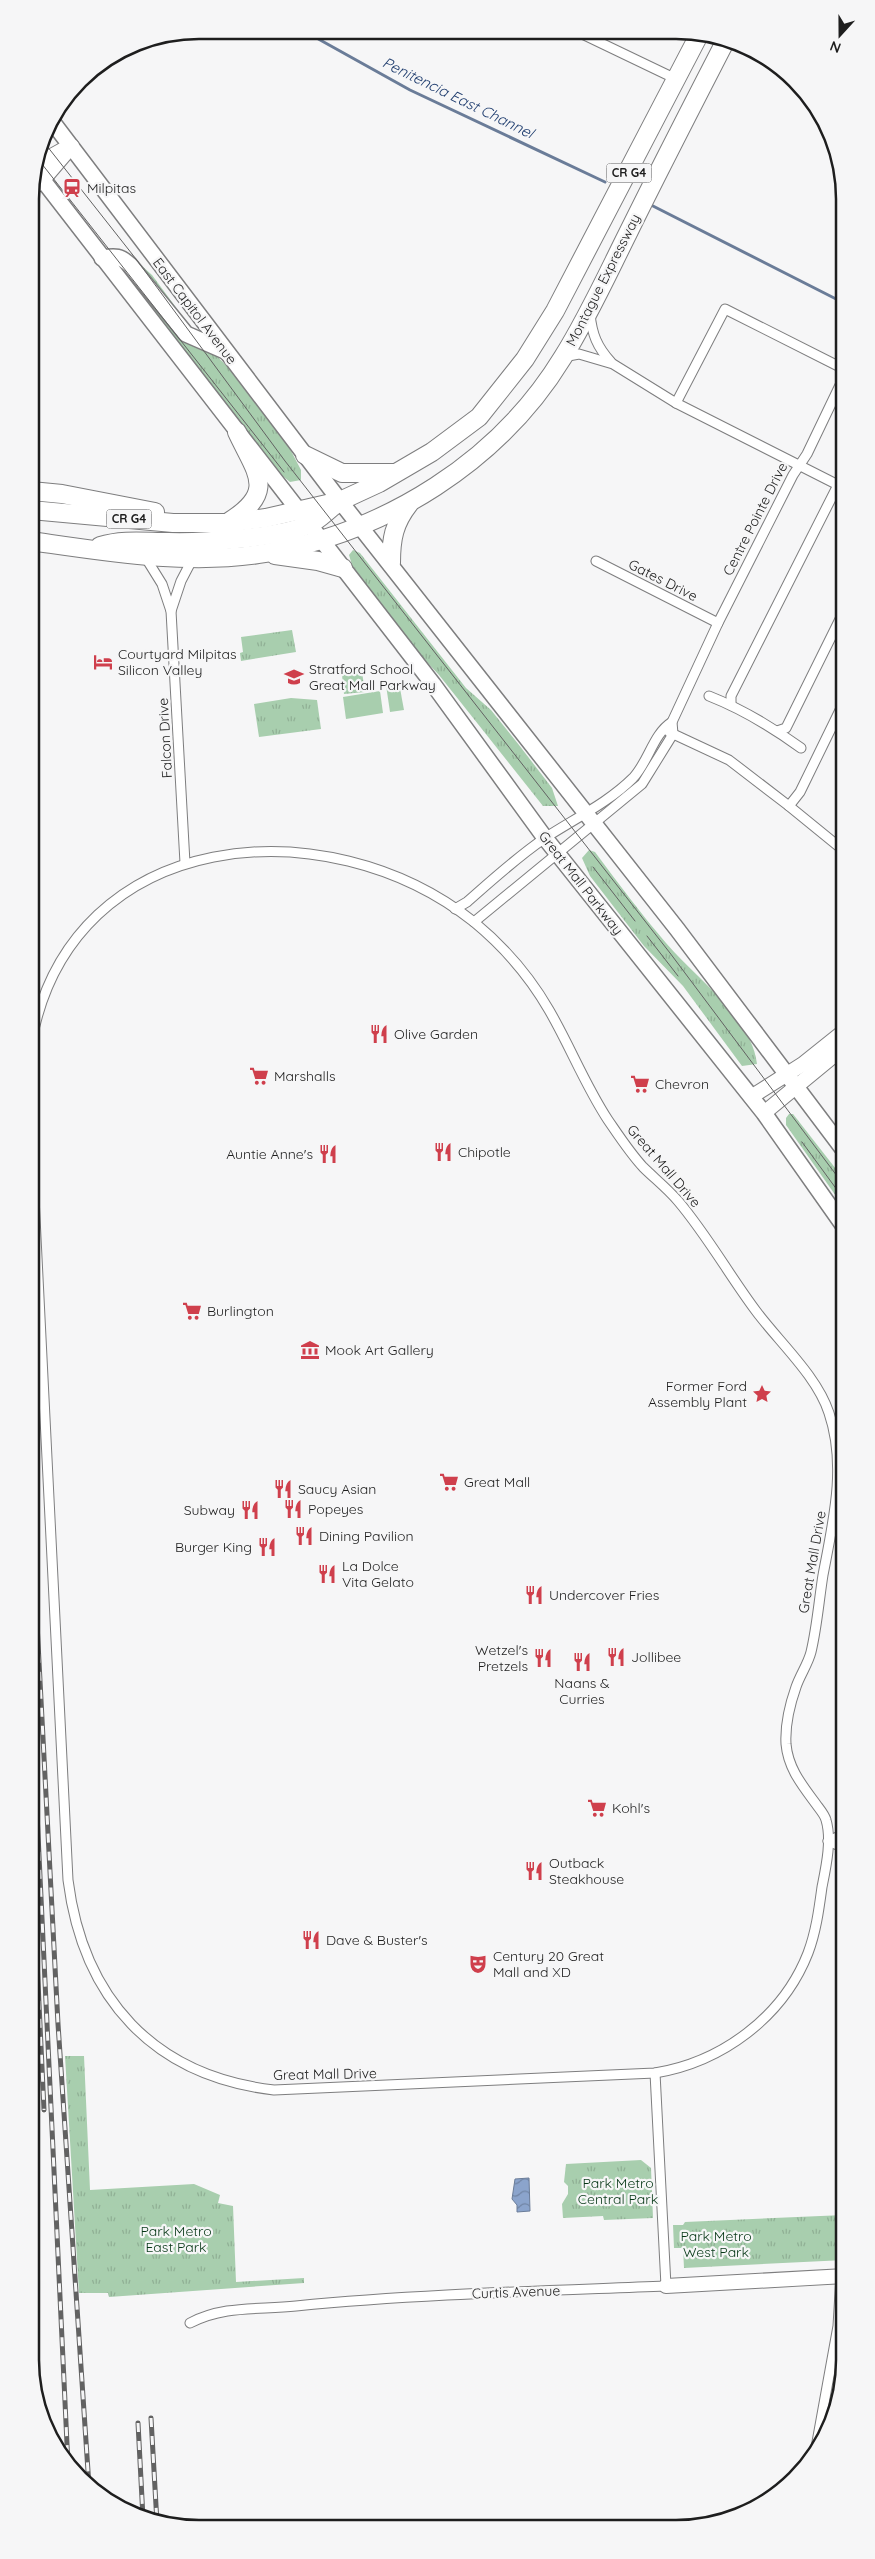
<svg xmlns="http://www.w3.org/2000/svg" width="875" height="2559" viewBox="0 0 875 2559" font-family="Quicksand,sans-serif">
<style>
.grass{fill:url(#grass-tufts)}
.garden{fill:#a8ceae}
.water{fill:url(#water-waves);stroke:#6a7c98}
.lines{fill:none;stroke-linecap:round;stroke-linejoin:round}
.stream{stroke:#6a7c98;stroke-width:3}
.street-casing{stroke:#7e7e7f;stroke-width:11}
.secondary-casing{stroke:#7e7e7f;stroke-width:16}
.primary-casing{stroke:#7e7e7f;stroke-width:18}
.highway-casing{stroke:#7e7e7f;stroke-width:20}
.street{stroke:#fff;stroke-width:9}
.secondary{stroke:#fff;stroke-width:14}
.primary{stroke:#fff;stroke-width:15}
.highway{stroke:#fff;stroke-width:18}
.tram{stroke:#626262;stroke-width:1}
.rail-casing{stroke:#626262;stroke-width:5}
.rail{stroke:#f6f6f7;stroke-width:3;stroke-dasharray:9;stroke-linecap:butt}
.labels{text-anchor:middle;stroke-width:4.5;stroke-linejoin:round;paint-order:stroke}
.shield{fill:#f6f6f7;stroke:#5f5f5f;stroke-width:1}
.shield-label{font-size:12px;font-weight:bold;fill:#1e1e1e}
.poi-label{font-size:14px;fill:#1e1e1e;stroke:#f6f6f7;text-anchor:start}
.street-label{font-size:14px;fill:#1e1e1e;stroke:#f6f6f7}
.park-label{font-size:14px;fill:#063716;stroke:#f6f6f7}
.water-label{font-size:15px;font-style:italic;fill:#1e3c6e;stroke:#f6f6f7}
.rim{fill:none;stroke:#1e1e1e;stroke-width:2.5}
</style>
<defs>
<pattern id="grass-tufts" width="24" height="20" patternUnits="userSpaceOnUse" patternTransform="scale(1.25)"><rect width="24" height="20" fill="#a8ceae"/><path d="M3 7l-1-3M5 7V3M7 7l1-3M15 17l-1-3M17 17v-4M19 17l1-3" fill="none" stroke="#90b095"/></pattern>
<pattern id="water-waves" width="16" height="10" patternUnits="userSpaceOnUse" patternTransform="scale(1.25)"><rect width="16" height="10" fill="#8ba4cc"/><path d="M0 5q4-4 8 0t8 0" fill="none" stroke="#7185a5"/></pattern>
</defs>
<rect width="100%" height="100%" fill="#f6f6f7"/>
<g class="grass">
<polygon points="142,266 152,275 200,340 226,365 290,449 301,470 301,480 290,482 280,474 124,275"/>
<polygon points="353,550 360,553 466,688 491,710 519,745 552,788 558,806 543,806 439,675 405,639 352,565 349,555"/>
<polygon points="292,630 296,652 241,661 240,653 243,652 241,637"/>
<polygon points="362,672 365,692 344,694 342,675"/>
<polygon points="291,698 317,700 321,729 259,737 254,704"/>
<path d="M 589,850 L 595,852 C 618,883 641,914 666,943 C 695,977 752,1018 757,1064 L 742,1066 L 683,986 L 644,946 L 590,876 L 582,858 Z"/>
<polygon points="789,1114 793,1114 843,1178 843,1206 786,1125 786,1118"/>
<polygon points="65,2056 84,2056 90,2190 194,2184 220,2195 218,2203 233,2206 236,2282 304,2278 304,2283 109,2297 108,2293 79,2293"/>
<polygon points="641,2160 651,2168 653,2218 604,2220 603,2216 563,2218 562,2204 568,2194 568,2186 564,2182 566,2164"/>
<polygon points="844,2215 845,2260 684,2268 683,2248 674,2248 673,2225 683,2225 685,2222"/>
</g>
<g class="garden">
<polygon points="399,683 404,710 390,712 386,685"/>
<polygon points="380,691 383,713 346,719 343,697"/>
</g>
<polygon class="water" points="529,2178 530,2211 517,2212 517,2205 512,2199 515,2179"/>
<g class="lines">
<g class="stream">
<polyline points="304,31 410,90 605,182"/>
<polyline points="651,205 842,302"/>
</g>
<g class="street-casing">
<g id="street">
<polyline points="578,32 676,79"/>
<path d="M 590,314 C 592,334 597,347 611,362"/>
<polyline points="563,357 579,354 613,364 676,403 842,487"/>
<polyline points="676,403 725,309 842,368"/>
<polyline points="144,555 162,584 171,611 185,863"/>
<polyline points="596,561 718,623"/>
<polyline points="171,611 181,581 193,558"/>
<path d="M 709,696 C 742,709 772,727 801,748"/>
<polyline points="731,705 731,696 838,485"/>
<polyline points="777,731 786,728 842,615"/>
<polyline points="669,732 729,760 789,806 800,792 842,706"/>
<polyline points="789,806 843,850"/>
<path d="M 455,909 L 467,902 C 492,880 517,857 545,838 C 574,819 608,803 633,778 C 649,761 653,734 672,722"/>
<polyline points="474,922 642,784 673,734 672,722 718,623 793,475 807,454 842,381"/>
<path d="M 32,1039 C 73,827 327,805 474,922 C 503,946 530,977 549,1010 C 570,1046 585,1085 608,1120 C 619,1136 630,1153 643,1167 C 654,1178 667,1188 678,1201 C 707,1235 729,1275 756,1311 C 779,1342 817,1376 829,1413 C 847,1466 833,1522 823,1575 C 819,1600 817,1627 811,1652 C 808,1664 800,1675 796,1687 C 790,1704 785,1726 786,1744 C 788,1768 802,1785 816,1804 C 818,1807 825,1815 826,1820 C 832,1840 826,1867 822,1887 C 819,1909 816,1932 808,1953 C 783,2017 722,2062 655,2073 L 274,2090 C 153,2076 83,1998 68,1880 L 32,1157"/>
<polyline points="828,1841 844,1834"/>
<polyline points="828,1841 844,1848"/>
<path d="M 190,2323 C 224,2305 259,2310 296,2306 C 419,2294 543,2291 666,2286 L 655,2073"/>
<polyline points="815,2453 838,2326 841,2276"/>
</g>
</g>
<g class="secondary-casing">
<g id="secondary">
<polyline points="37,164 66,148"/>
<polyline points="30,190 43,180 72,146"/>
<polyline points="751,1097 803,1064 843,1032"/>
<polyline points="764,1113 843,1048"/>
<polyline points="666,2286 845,2276"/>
</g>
</g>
<g class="primary-casing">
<g id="primary">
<polyline points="51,120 340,501 677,929 843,1149"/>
<polyline points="35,170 433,684 545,838 764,1113 843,1225"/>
<path d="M 102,258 C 116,256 120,256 130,265 L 186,334 L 225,351"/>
</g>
</g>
<g class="highway-casing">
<g id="highway">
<polyline points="305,455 342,473 395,473"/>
<polyline points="31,491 62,494 155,512"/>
<polyline points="31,510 173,523 227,523 266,518 340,501 379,483 432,452 479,417 525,359 555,311 700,33"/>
<path d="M 230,521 C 277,491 256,473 237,432"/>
<path d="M 31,541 C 108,552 189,566 266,553 C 386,532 499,462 563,357 C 588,317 607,275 628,233 C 660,168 693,104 726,40"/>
<path d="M 100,546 C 123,539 145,542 168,542 C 202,543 278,538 308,525 C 318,521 327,511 335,505"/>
<polyline points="275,555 318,561 343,568"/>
<path d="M 391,563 C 391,539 394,523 409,504"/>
</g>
</g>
<use href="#street" class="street"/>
<use href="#secondary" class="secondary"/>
<use href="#primary" class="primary"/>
<use href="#highway" class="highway"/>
<g class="tram">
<polyline points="43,141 136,259 285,461 670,953 843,1184"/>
<polyline points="38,159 284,472"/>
<polyline points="593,867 635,921"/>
<polyline points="647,936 678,976"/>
<polyline points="802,1142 843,1198"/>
</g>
<g class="rail-casing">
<g id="rail">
<polyline points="32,1528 58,2024 89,2486"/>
<polyline points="32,1708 68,2465"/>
<polyline points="33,1875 44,2110"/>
<polyline points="151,2418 157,2523"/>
<polyline points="138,2423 143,2518"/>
</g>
</g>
<use href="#rail" class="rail"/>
</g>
<defs>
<g id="station-bare" transform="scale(1.5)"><path d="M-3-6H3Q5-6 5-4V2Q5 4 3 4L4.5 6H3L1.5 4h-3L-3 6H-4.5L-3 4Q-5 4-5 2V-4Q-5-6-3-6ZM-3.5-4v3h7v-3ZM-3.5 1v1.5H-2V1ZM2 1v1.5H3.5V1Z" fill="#cf3f4c" stroke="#f6f6f7" stroke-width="2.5" paint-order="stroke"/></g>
<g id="hotel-bare" transform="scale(1.5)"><path d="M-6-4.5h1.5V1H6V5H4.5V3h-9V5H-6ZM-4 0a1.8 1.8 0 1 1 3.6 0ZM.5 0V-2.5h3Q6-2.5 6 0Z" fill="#cf3f4c" stroke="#f6f6f7" stroke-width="2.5" paint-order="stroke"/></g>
<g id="school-bare" transform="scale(1.5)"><path d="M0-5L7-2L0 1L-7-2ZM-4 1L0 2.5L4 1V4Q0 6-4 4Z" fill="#cf3f4c" stroke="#f6f6f7" stroke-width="2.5" paint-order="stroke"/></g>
<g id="restaurant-bare" transform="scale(1.5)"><path d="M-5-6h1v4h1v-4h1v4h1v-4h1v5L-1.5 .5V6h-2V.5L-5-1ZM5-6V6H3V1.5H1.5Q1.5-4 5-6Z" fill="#cf3f4c" stroke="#f6f6f7" stroke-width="2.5" paint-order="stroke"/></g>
<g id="supermarket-bare" transform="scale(1.5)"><path d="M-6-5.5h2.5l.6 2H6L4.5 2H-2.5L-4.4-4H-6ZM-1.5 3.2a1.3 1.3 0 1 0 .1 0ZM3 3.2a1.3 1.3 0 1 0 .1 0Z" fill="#cf3f4c" stroke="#f6f6f7" stroke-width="2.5" paint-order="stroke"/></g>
<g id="museum-bare" transform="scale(1.5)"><path d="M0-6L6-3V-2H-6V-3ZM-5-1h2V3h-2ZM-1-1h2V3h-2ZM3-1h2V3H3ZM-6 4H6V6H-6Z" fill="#cf3f4c" stroke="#f6f6f7" stroke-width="2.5" paint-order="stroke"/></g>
<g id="sight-bare" transform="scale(1.5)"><path d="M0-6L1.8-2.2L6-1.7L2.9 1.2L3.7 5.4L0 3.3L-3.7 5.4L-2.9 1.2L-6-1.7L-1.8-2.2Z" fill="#cf3f4c" stroke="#f6f6f7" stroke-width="2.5" paint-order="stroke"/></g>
<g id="theatre-bare" transform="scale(1.5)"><path d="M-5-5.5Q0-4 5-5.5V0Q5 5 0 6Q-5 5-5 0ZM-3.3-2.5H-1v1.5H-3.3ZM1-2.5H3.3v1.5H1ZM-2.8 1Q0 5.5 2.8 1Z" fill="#cf3f4c" stroke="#f6f6f7" stroke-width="2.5" paint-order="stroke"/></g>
</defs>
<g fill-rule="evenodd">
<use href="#station-bare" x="72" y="188"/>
<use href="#hotel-bare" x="103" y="662"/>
<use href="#school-bare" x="294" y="677"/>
<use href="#restaurant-bare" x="379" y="1034"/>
<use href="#supermarket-bare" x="259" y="1076"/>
<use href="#supermarket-bare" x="640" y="1084"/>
<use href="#restaurant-bare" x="443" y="1152"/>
<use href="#restaurant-bare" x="328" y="1154"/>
<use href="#supermarket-bare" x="192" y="1311"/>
<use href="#museum-bare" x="310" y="1350"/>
<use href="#sight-bare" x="762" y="1394"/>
<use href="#supermarket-bare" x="449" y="1482"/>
<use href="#restaurant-bare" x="283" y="1489"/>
<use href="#restaurant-bare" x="293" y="1509"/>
<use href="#restaurant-bare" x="250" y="1510"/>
<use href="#restaurant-bare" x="304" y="1536"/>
<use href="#restaurant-bare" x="267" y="1547"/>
<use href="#restaurant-bare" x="327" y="1574"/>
<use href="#restaurant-bare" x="534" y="1595"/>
<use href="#restaurant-bare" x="616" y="1657"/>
<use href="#restaurant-bare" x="543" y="1658"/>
<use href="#restaurant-bare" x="582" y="1662"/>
<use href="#supermarket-bare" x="597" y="1808"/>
<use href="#restaurant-bare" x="534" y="1871"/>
<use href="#restaurant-bare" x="311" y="1940"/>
<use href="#theatre-bare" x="478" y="1964"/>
</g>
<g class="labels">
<g class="shield">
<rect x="606.5" y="163.5" width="45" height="19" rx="4"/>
<rect x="106.5" y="509.5" width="45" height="19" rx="4"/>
</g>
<g class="shield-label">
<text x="629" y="177">CR G4</text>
<text x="129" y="523">CR G4</text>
</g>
<g class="poi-label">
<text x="87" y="193">Milpitas</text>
<text x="118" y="659">Courtyard Milpitas<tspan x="118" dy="16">Silicon Valley</tspan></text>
<text x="309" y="674">Stratford School<tspan x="309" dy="16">Great Mall Parkway</tspan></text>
<text x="394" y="1039">Olive Garden</text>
<text x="274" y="1081">Marshalls</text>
<text x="655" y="1089">Chevron</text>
<text x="458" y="1157">Chipotle</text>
<text x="313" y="1159" text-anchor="end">Auntie Anne's</text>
<text x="207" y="1316">Burlington</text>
<text x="325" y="1355">Mook Art Gallery</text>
<text x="747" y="1391" text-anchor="end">Former Ford<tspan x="747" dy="16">Assembly Plant</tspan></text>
<text x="464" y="1487">Great Mall</text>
<text x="298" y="1494">Saucy Asian</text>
<text x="308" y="1514">Popeyes</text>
<text x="235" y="1515" text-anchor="end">Subway</text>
<text x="319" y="1541">Dining Pavilion</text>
<text x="252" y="1552" text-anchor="end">Burger King</text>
<text x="342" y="1571">La Dolce<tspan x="342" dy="16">Vita Gelato</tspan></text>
<text x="549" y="1600">Undercover Fries</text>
<text x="528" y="1655" text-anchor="end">Wetzel's<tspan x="528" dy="16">Pretzels</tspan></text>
<text x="631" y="1662">Jollibee</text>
<text x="582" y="1688" text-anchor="middle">Naans &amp;<tspan x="582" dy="16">Curries</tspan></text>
<text x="612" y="1813">Kohl's</text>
<text x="549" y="1868">Outback<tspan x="549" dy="16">Steakhouse</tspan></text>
<text x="326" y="1945">Dave &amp; Buster's</text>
<text x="493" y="1961">Century 20 Great<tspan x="493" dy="16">Mall and XD</tspan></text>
</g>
<g class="street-label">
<text transform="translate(603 280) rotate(-63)" y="5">Montague Expressway</text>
<text transform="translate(195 311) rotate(53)" y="5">East Capitol Avenue</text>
<text transform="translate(755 519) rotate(-63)" y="5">Centre Pointe Drive</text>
<text transform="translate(663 580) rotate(27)" y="5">Gates Drive</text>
<text transform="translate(165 738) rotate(-93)" y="5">Falcon Drive</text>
<text transform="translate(581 883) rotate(52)" y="5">Great Mall Parkway</text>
<text transform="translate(664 1166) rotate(49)" y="5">Great Mall Drive</text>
<text transform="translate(812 1562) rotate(-80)" y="5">Great Mall Drive</text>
<text transform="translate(325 2074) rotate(-1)" y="5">Great Mall Drive</text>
<text transform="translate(516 2292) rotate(-2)" y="5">Curtis Avenue</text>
</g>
<g class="park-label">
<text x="618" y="2188">Park Metro<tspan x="618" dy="16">Central Park</tspan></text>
<text x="176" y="2236">Park Metro<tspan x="176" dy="16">East Park</tspan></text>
<text x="716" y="2241">Park Metro<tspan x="716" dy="16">West Park</tspan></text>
</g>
<g class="water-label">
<text transform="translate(458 98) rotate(26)" y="5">Penitencia East Channel</text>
</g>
</g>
<path d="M0 0H875V2559H0ZM199 39H676A160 160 0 0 1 836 199V2360A160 160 0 0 1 676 2520H199A160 160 0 0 1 39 2360V199A160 160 0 0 1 199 39Z" fill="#f6f6f7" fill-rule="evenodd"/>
<path class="rim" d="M199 39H676A160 160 0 0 1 836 199V2360A160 160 0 0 1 676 2520H199A160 160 0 0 1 39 2360V199A160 160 0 0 1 199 39Z"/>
<g transform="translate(840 35) rotate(201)" stroke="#f6f6f7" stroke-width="4" paint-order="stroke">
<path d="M0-4L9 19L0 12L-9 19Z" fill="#1e1e1e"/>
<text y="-8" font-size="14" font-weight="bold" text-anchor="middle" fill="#1e1e1e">N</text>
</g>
</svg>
